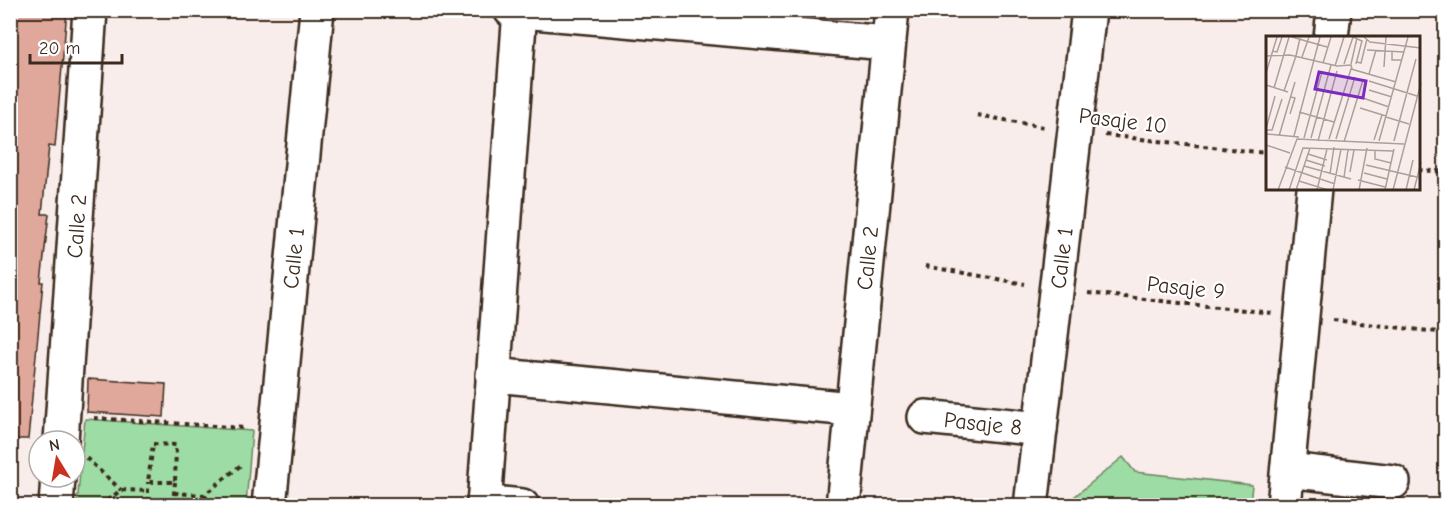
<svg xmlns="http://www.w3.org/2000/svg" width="1456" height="516" viewBox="0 0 1456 516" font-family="'Comic Neue',sans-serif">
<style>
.green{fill:#9ddca4;stroke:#6c8361;stroke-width:1.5}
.building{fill:#e0a79b;stroke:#3b2a1e;stroke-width:1.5}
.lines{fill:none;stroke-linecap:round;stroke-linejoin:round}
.minor-casing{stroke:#3b2a1e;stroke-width:38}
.path{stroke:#3b2a1e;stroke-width:4;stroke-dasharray:4.5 4.5;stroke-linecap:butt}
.minor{stroke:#fff;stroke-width:33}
.labels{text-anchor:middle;stroke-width:4.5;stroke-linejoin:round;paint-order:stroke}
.street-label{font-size:22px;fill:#3b2a1e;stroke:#fff}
.inset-road{fill:none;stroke:#ad9f99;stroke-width:1.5}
.view{fill:#7b2cbf;fill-opacity:0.15;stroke:#7b2cbf;stroke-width:3}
.inset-edge{fill:none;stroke:#3b2a1e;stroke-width:3}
</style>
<rect width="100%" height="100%" fill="#f9edeb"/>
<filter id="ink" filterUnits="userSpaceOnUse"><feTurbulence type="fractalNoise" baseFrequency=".0167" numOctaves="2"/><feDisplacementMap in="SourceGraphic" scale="12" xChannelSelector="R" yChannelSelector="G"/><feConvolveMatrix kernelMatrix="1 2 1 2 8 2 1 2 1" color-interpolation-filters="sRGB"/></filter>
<g filter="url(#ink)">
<g class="green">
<polygon points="85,419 252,431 246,505 77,505"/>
<polygon points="1123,457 1135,472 1252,485 1250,505 1064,505"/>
</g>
<g class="building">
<polygon points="10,10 67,10 55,147 49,146 42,214 49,214 41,282 43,282 28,439 10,439"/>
<polygon points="88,379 166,384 164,417 87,412"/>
</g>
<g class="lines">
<g class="minor-casing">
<g id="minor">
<polyline points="511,10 887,43"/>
<polyline points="1331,38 1334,10"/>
<polyline points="493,375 852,409"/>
<polyline points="925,417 1040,429"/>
<polyline points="61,441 90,10"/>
<polyline points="1288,470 1393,482"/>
<polyline points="484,502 522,506"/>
<polyline points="56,506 58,477"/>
<polyline points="269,506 317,10"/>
<polyline points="484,506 520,10"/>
<polyline points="843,506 892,10"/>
<polyline points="1031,506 1089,10"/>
<polyline points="1284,506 1314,189"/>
</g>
</g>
<g class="path">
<polyline points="977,115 1044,127"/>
<polyline points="1105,135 1267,153"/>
<polyline points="1418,170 1446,172"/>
<polyline points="925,266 1025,284"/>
<polyline points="1088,293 1272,313"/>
<polyline points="1333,320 1446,333"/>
<polyline points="94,418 245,428"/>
<polygon points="153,444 176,445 175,482 148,482"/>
<polyline points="86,458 121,490"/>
<polyline points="174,493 204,495 241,465"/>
<polyline points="204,495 213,506"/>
<polyline points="148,502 148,482"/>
<polyline points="173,504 175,482"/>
<polyline points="100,506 121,490 148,491"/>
<polyline points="148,506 148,502 173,504 172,506"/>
</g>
<use href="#minor" class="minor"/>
</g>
</g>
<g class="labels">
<g class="street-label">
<text transform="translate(1123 120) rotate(7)" y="8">Pasaje 10</text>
<text transform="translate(76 226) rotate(-86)" y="8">Calle 2</text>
<text transform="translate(293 258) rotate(-84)" y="8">Calle 1</text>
<text transform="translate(867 258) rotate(-84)" y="8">Calle 2</text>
<text transform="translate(1061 258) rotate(-83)" y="8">Calle 1</text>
<text transform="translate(1186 287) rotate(6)" y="8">Pasaje 9</text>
<text transform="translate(983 423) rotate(6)" y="8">Pasaje 8</text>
</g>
</g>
<g transform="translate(1266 36)">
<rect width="154" height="154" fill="#f9edeb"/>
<path class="inset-road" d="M 26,1 L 61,11M 98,1 L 104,6 L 155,12M 101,14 L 138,16M 6,15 L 11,16 L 16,1M 126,15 L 126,24 L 136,24M 0,20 L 24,19 L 71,30 L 85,29 L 86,33M 30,20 L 34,2M 36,21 L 43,1M 91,26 L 95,27 L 101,3M 57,27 L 65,1M 78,28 L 87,1 L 96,5 L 90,28M 85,28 L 91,2M 69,30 L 78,1M 118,31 L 120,1M 0,37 L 11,1M 103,38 L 110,14M 103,45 L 151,60M 0,49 L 22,56M 8,52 L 23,1M 103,54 L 126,61M 18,55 L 30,20M 97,62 L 123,71M 94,72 L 120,80M 33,76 L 68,86M 24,78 L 29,62 L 25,61M 120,81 L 143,88M 0,93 L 9,60M 0,94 L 6,94 L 16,63M 0,98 L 33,101M 13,100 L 29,46M 28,100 L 54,1M 38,102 L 56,36M 45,102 L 65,29M 63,103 L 85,33 L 130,46M 70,103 L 89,41M 108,104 L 116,79M 52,105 L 71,35M 113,105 L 142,1M 128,105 L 150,23M 78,106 L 97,44M 0,109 L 24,117M 109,114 L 109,123 L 125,127M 42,118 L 61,124M 40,124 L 59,130M 100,129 L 155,142M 38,130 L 85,143M 19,131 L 69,148M 84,136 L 88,114M 98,137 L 121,143M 64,138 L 68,111M 78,141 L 82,114M 92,144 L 119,151M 33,145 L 62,154M 12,154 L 31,103 L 138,108M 23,154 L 37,112 L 127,115M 30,154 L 44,112M 51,154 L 61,113M 67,154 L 75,113M 93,154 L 101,112M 119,154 L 128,113M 127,154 L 155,47M 140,154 L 147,124M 148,154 L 155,126"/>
<path class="view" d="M 53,36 L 100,45 L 97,62 L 49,53 Z"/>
<rect width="154" height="154" class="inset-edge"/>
</g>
<rect width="1456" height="516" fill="none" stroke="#fff" stroke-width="36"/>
<rect x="18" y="18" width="1420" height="480" fill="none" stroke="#3b2a1e" stroke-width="2" filter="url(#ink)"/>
<g transform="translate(57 459) rotate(349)"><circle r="28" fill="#ffffff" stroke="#b1aaa5" stroke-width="1.5"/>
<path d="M0-4.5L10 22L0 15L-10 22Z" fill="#c8321e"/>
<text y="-9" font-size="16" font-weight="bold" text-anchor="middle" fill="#3b2a1e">N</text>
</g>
<path d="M30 54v9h92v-9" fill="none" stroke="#3b2a1e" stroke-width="3"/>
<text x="39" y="54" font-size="18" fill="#3b2a1e" stroke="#ffffff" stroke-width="4.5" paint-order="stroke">20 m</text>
</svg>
